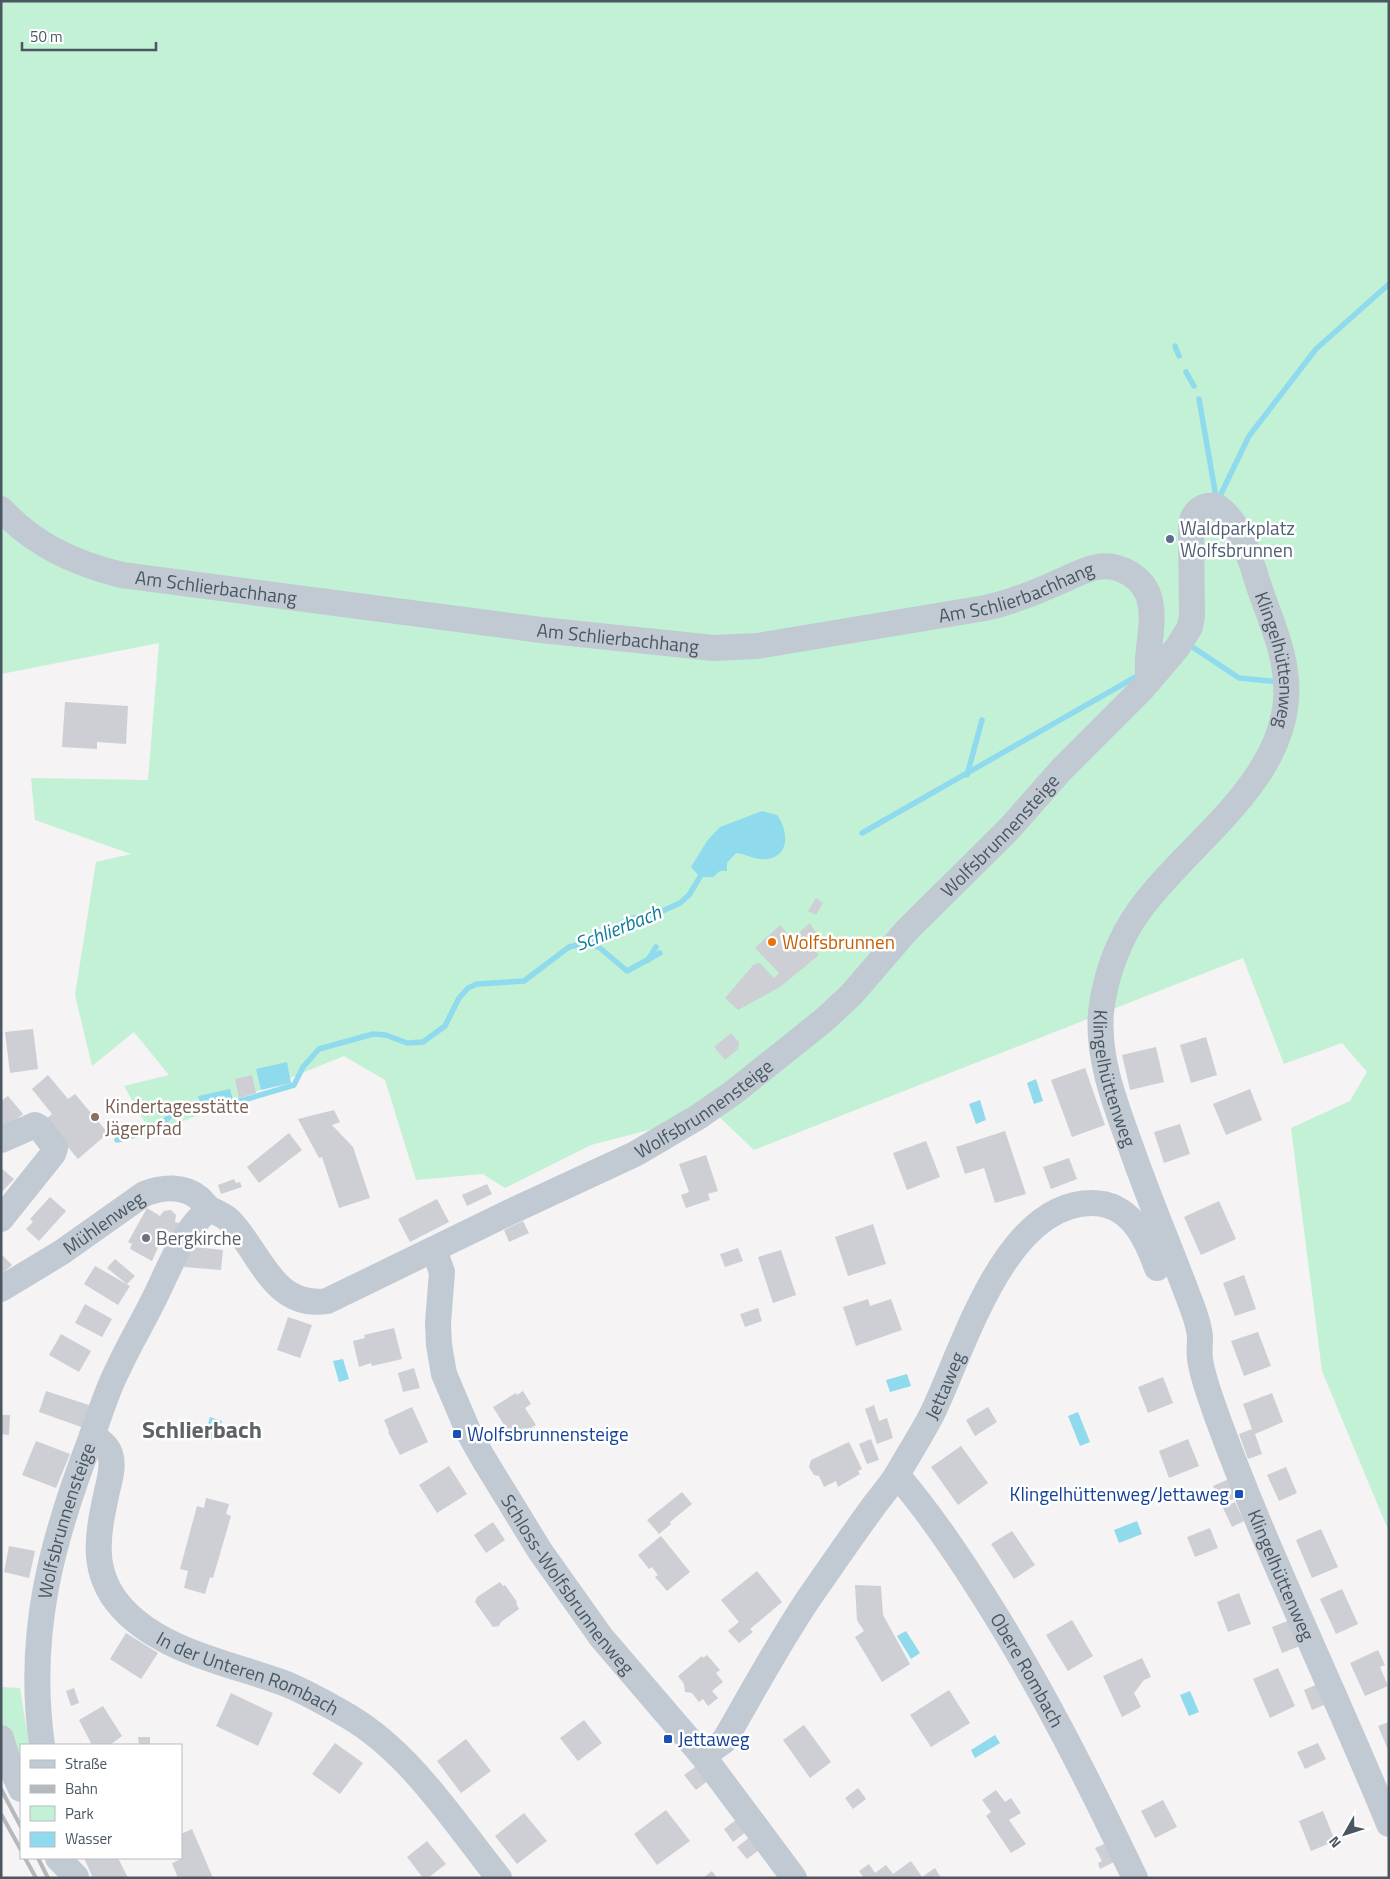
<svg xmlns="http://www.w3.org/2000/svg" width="1390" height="1879" viewBox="0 0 1390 1879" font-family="'Titillium Web',sans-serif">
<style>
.green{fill:#c3f1d5}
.water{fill:#90daee}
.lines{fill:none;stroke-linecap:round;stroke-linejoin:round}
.stream{stroke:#90daee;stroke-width:5.5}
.building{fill:#cdcfd5}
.minor{stroke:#c1cad2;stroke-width:26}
.rail{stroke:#b5b8bd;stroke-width:4}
.service-dot{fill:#5c6f8a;stroke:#fff;stroke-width:2}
.food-dot{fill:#e8710a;stroke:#fff;stroke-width:2}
.education-dot{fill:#8d6e63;stroke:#fff;stroke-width:2}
.worship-dot{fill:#6b7280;stroke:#fff;stroke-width:2}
.transit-dot{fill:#1a4fb4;stroke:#fff;stroke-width:2}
.labels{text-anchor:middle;stroke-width:5;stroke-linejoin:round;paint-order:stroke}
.service-label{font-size:19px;fill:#4e5e75;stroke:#fff;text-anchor:start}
.street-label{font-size:19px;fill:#4a5661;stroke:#fff}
.food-label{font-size:19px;fill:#c56008;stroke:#fff;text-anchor:start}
.education-label{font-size:19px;fill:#785e54;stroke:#fff;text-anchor:start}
.worship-label{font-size:19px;fill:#5b616d;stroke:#fff;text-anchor:start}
.transit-label{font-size:19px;fill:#164399;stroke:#fff;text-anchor:start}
.water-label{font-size:20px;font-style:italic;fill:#0c7c9b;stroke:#fff}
.district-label{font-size:24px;font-weight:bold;fill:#5f6368;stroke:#fff}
</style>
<rect width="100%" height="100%" fill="#f5f3f3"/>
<g class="green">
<polygon points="1,1 1389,1 1389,1532 1322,1371 1291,1128 1350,1101 1367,1072 1342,1043 1284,1064 1243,958 754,1150 715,1113 591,1145 505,1188 483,1174 416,1180 385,1080 344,1056 186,1120 153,1137 124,1086 169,1075 134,1032 92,1066 75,995 96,862 131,854 35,820 31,778 148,780 159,643 1,674"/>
<polygon points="1,1687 20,1688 29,1745 21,1745 21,1803 1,1768"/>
</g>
<g class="water">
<path d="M 762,811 L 777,815 C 788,829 791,856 767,859 C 756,861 747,854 736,853 L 727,863 L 727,871 L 720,871 L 713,877 L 700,877 L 691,867 L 707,841 L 720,827 Z"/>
<polygon points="287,1062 291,1083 261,1090 256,1069"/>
<polygon points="1036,1079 1043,1101 1034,1104 1027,1083"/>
<polygon points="230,1089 233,1100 201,1108 198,1096"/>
<polygon points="980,1100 986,1120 976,1124 969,1104"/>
<polygon points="343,1359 349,1379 339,1382 333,1361"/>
<polygon points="907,1374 911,1386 890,1392 886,1380"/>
<polygon points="1078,1412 1090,1442 1080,1446 1068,1416"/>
<polygon points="210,1417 222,1421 215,1440 204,1437"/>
<polygon points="1137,1521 1142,1534 1119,1543 1114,1530"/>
<polygon points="906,1631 920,1653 911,1659 897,1636"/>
<polygon points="1190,1691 1199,1712 1189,1716 1180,1695"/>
<polygon points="995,1735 1000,1743 975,1758 971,1750"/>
</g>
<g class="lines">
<g class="stream">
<polyline points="1175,346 1179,356"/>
<polyline points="1186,372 1194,386"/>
<polyline points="1199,399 1216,497"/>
<polyline points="1219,498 1249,436 1316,349 1389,284"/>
<polyline points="1188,644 1239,678 1279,682"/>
<polyline points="967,775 982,720"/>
<polyline points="862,833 1139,675"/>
<polyline points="587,943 600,948 627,971 660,953"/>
<polyline points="648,960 656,947"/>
<polyline points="117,1140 150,1131 188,1104 200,1109 240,1101 294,1085 303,1067 319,1049 373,1034 386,1035 407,1043 423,1042 445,1026 459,998 468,988 477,984 524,981 569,947 589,942 629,919 658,913 680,903 689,895 700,877"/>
</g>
</g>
<g class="building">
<polygon points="65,702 128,706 126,744 97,742 97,749 62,747"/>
<polygon points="816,898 823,903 816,915 808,911"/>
<polygon points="810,923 819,938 811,945 819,955 780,987 738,1010 725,998 754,964 760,963 774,978 779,973 755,948 780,925 792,939"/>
<polygon points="33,1029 38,1069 10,1073 5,1032"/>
<polygon points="731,1033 739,1042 738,1049 725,1060 714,1047"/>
<polygon points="1206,1037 1217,1075 1191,1083 1180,1045"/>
<polygon points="1156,1047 1164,1082 1130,1090 1122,1055"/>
<polygon points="1085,1068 1105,1125 1072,1137 1051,1080"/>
<polygon points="48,1075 68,1099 75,1094 108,1133 78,1159 45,1120 52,1114 32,1089"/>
<polygon points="252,1075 256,1093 239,1098 235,1079"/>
<polygon points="1250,1089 1262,1120 1226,1135 1213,1104"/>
<polygon points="8,1096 23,1114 1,1132 1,1101"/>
<polygon points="334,1110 340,1122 332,1125 353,1147 370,1198 339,1208 322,1157 319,1158 298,1119"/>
<polygon points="1180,1124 1190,1154 1164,1163 1154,1132"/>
<polygon points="1005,1131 1026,1194 995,1203 984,1168 965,1174 956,1147"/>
<polygon points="289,1133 302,1150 259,1183 247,1167"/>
<polygon points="926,1141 940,1177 907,1190 893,1153"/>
<polygon points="706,1155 718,1191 708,1194 710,1200 686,1208 681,1195 689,1192 679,1164"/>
<polygon points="1069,1158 1077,1179 1051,1189 1043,1167"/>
<polygon points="1,1168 14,1179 1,1193"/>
<polygon points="234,1179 236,1183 240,1182 242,1187 221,1194 218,1185"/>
<polygon points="487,1184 492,1194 467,1206 462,1195"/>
<polygon points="50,1197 66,1211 39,1241 26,1229 33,1222 30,1219"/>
<polygon points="437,1199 449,1222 410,1242 398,1219"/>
<polygon points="1219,1201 1236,1239 1201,1255 1184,1217"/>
<polygon points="147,1208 160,1216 164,1211 171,1210 176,1215 175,1222 179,1223 173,1234 166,1230 152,1261 130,1249 132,1244 128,1242"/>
<polygon points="523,1221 529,1233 509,1242 504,1230"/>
<polygon points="873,1224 886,1264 848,1276 835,1237"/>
<polygon points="185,1246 223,1250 221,1270 184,1267"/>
<polygon points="738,1248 743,1261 725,1267 720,1254"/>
<polygon points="781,1250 796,1295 773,1303 758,1257"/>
<polygon points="1,1254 12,1265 1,1275"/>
<polygon points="115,1259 135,1276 127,1284 107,1268"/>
<polygon points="95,1266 130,1286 118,1305 84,1284"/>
<polygon points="1244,1275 1256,1309 1235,1316 1223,1283"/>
<polygon points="868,1299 870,1306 891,1299 902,1330 856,1346 843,1307"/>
<polygon points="85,1304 112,1319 102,1337 75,1323"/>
<polygon points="758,1308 762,1321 745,1327 740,1314"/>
<polygon points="288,1317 312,1325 300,1358 277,1350"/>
<polygon points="394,1328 402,1359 372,1366 371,1363 359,1367 353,1341 365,1338 364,1335"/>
<polygon points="1258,1332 1271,1366 1244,1376 1231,1341"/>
<polygon points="61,1334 91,1351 79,1372 49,1355"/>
<polygon points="414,1368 420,1388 403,1392 398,1373"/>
<polygon points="1163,1377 1173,1403 1148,1413 1138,1387"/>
<polygon points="46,1391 95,1407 87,1429 39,1412"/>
<polygon points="523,1391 531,1404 525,1408 536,1425 513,1439 493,1407 516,1393 517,1395"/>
<polygon points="1272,1393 1283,1422 1255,1434 1262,1454 1248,1459 1239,1434 1252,1429 1243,1404"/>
<polygon points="874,1405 879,1421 887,1418 893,1438 877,1444 865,1409"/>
<polygon points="412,1407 428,1442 400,1455 388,1432 389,1431 384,1420"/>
<polygon points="988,1407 997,1422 975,1436 966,1420"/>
<polygon points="1,1415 10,1415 9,1435 1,1434"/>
<polygon points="871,1439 879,1460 867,1464 859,1444"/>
<polygon points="1188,1439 1199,1466 1169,1478 1159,1451"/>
<polygon points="36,1441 70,1454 56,1488 22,1475"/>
<polygon points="849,1442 862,1469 858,1471 860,1474 838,1487 836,1481 824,1487 819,1476 814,1475 809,1467 811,1460"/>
<polygon points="961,1446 988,1483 958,1505 931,1467"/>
<polygon points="449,1466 467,1494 437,1513 419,1485"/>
<polygon points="1286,1467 1297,1493 1279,1501 1267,1475"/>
<polygon points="1229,1479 1236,1498 1221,1505 1213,1486"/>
<polygon points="682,1492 692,1504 670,1522 671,1524 659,1534 647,1520"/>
<polygon points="206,1498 229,1504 226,1514 231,1516 213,1578 210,1577 205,1594 184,1588 188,1571 180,1569 197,1506 204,1508"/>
<polygon points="1235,1502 1244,1521 1232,1527 1223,1508"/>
<polygon points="493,1522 505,1540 486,1553 474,1535"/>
<polygon points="1210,1528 1218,1548 1195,1557 1187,1537"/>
<polygon points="1321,1529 1338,1567 1312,1578 1296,1540"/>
<polygon points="1012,1531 1035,1565 1014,1579 991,1544"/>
<polygon points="661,1536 690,1572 667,1591 655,1577 658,1575 652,1567 649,1569 638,1555"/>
<polygon points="9,1546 35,1551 29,1578 4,1572"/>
<polygon points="757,1571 782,1602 750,1629 753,1632 739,1643 728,1631 739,1622 721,1600"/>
<polygon points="500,1582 503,1586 505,1585 517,1602 516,1603 519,1609 501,1622 499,1626 493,1627 475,1602 477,1597"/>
<polygon points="855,1585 881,1586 883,1615 910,1664 882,1682 855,1637 864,1631 857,1620"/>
<polygon points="1342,1589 1358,1624 1336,1634 1320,1599"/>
<polygon points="1239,1593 1251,1624 1228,1632 1217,1602"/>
<polygon points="1072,1620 1093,1656 1068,1671 1046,1635"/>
<polygon points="1290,1620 1300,1646 1282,1653 1272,1627"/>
<polygon points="126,1633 158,1653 141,1679 110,1659"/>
<polygon points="1378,1650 1385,1665 1380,1667 1388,1686 1365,1696 1350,1663"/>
<polygon points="707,1655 720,1670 716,1673 723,1682 712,1691 718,1698 708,1706 703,1699 699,1702 692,1693 685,1692 684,1684 678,1676 702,1656 703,1658"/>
<polygon points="1142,1658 1151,1677 1144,1680 1134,1693 1141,1707 1122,1717 1103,1676"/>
<polygon points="1278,1668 1295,1706 1270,1718 1253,1679"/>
<polygon points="1320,1683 1329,1703 1312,1710 1304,1690"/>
<polygon points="74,1688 79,1703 71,1706 66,1691"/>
<polygon points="949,1690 970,1723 931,1747 910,1715"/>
<polygon points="231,1693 273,1713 258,1746 216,1726"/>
<polygon points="103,1706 122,1736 110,1745 92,1745 79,1720"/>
<polygon points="584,1720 602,1743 578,1761 560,1738"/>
<polygon points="1389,1722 1389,1752 1378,1726"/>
<polygon points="804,1725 831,1762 810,1778 783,1740"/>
<polygon points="138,1737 150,1737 150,1745 139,1745"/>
<polygon points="466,1739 491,1771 461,1793 437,1761"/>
<polygon points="335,1743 363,1763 340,1794 312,1774"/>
<polygon points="1318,1743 1326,1759 1305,1769 1297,1752"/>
<polygon points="698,1765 709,1780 696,1790 684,1775"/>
<polygon points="858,1788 866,1799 853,1809 845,1798"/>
<polygon points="996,1790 1005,1802 1011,1798 1021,1813 1009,1820 1026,1844 1011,1853 986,1816 991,1812 982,1800"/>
<polygon points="1163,1800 1177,1827 1155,1838 1141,1811"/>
<polygon points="666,1810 690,1841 657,1865 634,1834"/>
<polygon points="1323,1811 1335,1841 1311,1851 1299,1821"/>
<polygon points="524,1813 547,1841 517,1864 495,1836"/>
<polygon points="737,1819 746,1832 733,1842 724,1829"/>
<polygon points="192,1829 213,1878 178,1878 172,1863 179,1860 178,1858 181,1858 181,1834"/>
<polygon points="750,1837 759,1850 747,1859 737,1847"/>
<polygon points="427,1841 446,1864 428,1878 423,1878 407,1857"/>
<polygon points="1111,1841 1120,1859 1100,1869 1098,1863 1102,1861 1095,1848"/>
<polygon points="84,1858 118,1858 128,1878 93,1878"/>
<polygon points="911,1861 922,1877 935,1868 941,1878 864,1878 859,1871 869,1864 875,1873 886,1865 893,1874"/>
<polygon points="712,1871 717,1878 703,1878"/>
</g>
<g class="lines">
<g class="minor">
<path id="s1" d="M 1,509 C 34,545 75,564 122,575 L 541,630 L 714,648 L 757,646 L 985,608 C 1012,602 1037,592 1061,581 C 1073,576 1085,569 1097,567 C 1120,563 1145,578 1150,601 C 1156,628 1144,654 1149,681"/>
<polyline points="1,1140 35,1125 40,1128 55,1148 53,1154 1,1219"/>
<path id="s2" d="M 434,1250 L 442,1272 L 438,1323 L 439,1345 L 444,1374 L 469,1433 L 483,1458 L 540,1551 L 601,1637 L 703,1756 L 794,1878"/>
<path id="s3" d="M 1,1289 L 62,1252 L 144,1194 C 162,1187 183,1185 199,1198 C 203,1201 206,1207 210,1209 C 217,1213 224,1215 230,1221 C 261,1253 273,1309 327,1301 L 510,1212 L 635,1154 L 698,1117 L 734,1092 L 824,1020 L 851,995 L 907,930 L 1009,829 L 1062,769 L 1142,689 L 1177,648 L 1190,627 L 1192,616 L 1191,523 C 1194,511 1203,504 1216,506 C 1244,524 1251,565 1262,595 C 1274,628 1289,663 1286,700 C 1280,786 1185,846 1139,911 C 1118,940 1105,977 1101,1012 C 1097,1061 1117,1108 1133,1153 C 1150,1201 1170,1248 1188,1296 C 1193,1309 1199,1323 1200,1337 C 1200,1345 1199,1352 1200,1359 C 1203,1380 1212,1402 1219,1422 C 1269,1558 1334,1689 1389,1824"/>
<path id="s4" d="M 92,1435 C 99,1440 107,1445 110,1454 C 114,1465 110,1479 107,1491 C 98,1533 89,1572 122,1608 C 161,1651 228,1663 281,1682 C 303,1690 327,1704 348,1716 C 411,1753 454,1822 499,1878"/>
<path id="s5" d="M 897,1475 C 930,1513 958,1555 985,1598 C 1042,1688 1089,1782 1135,1878"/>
<polyline points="1,1738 8,1761 21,1789"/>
<path id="s6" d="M 42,1745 C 26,1634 52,1539 92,1436 C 100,1414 107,1390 118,1369 C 128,1347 140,1327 151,1305 C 168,1273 180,1233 209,1209"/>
<path id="s7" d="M 703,1756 L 724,1741 C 752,1693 778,1644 809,1598 C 830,1568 851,1537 873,1507 C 881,1496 891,1485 898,1473 C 909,1454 921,1435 931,1416 C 963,1352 1003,1203 1092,1203 C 1130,1203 1146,1237 1157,1268"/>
<polyline points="58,1858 76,1877"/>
</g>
<g class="rail">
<polyline points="1,1789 21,1827"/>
<polyline points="1,1814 21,1850"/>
<polyline points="25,1858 36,1878"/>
<polyline points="38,1858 48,1878"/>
</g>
</g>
<circle class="service-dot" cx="1170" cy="539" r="5"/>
<circle class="food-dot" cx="772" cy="942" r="5"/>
<circle class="education-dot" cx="95" cy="1117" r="5"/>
<circle class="worship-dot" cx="146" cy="1238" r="5"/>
<g class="transit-dot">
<rect x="452" y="1429" width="10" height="10" rx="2.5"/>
<rect x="1234" y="1489" width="10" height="10" rx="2.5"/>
<rect x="663" y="1734" width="10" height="10" rx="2.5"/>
</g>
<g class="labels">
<g class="service-label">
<text x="1180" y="535">Waldparkplatz<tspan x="1180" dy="22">Wolfsbrunnen</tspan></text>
</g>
<g class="street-label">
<text dy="7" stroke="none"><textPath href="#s1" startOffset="235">Am Schlierbachhang</textPath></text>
<text dy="7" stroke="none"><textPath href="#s1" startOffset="1045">Am Schlierbachhang</textPath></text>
<text dy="7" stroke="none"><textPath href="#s1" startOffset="640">Am Schlierbachhang</textPath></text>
<text dy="7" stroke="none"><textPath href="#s3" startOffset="1821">Klingelhüttenweg</textPath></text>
<text dy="7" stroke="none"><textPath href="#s3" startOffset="1231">Wolfsbrunnensteige</textPath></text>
<text dy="7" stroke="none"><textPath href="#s3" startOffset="2301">Klingelhüttenweg</textPath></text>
<text dy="7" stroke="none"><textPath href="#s3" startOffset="826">Wolfsbrunnensteige</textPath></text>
<text dy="7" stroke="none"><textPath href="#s3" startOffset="122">Mühlenweg</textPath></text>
<text dy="7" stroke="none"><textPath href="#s7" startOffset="445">Jettaweg</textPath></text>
<text dy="7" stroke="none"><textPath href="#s6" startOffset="228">Wolfsbrunnensteige</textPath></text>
<text dy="7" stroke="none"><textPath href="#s3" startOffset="2828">Klingelhüttenweg</textPath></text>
<text dy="7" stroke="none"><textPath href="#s2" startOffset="371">Schloss-Wolfsbrunnenweg</textPath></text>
<text dy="7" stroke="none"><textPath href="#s5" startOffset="235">Obere Rombach</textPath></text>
<text dy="7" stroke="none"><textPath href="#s4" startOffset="331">In der Unteren Rombach</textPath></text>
</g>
<g class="food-label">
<text x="782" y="949">Wolfsbrunnen</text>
</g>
<g class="education-label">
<text x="105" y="1113">Kindertagesstätte<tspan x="105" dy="22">Jägerpfad</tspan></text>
</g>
<g class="worship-label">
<text x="156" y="1245">Bergkirche</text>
</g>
<g class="transit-label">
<text x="467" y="1441">Wolfsbrunnensteige</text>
<text x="1229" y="1501" text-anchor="end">Klingelhüttenweg/Jettaweg</text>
<text x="678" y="1746">Jettaweg</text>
</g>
<g class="water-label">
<text transform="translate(618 928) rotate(-22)" y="7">Schlierbach</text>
</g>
<g class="district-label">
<text x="202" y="1438">Schlierbach</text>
</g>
</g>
<rect width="1390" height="1879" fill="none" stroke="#4a5661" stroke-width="5"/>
<rect x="20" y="1744" width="162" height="115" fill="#ffffff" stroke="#b7bbc0"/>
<rect x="30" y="1760" width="25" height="8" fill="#c1cad2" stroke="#b7bbc0"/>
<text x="65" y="1769" font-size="15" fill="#4a5661">Straße</text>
<rect x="30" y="1785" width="25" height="8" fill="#b5b8bd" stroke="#b7bbc0"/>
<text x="65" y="1794" font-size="15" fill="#4a5661">Bahn</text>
<rect x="30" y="1806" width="25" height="15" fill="#c3f1d5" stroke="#b7bbc0"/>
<text x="65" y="1819" font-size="15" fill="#4a5661">Park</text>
<rect x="30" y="1832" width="25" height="15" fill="#90daee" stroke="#b7bbc0"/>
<text x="65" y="1844" font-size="15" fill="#4a5661">Wasser</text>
<g transform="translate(1345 1834) rotate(231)" stroke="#ffffff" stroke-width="4" paint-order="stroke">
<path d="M0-4L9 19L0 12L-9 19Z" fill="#4a5661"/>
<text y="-8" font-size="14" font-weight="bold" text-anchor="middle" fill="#4a5661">N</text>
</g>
<path d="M22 42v8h134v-8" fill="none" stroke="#4a5661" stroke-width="2.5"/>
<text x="30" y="42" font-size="15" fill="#4a5661" stroke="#ffffff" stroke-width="4" paint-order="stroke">50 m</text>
</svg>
